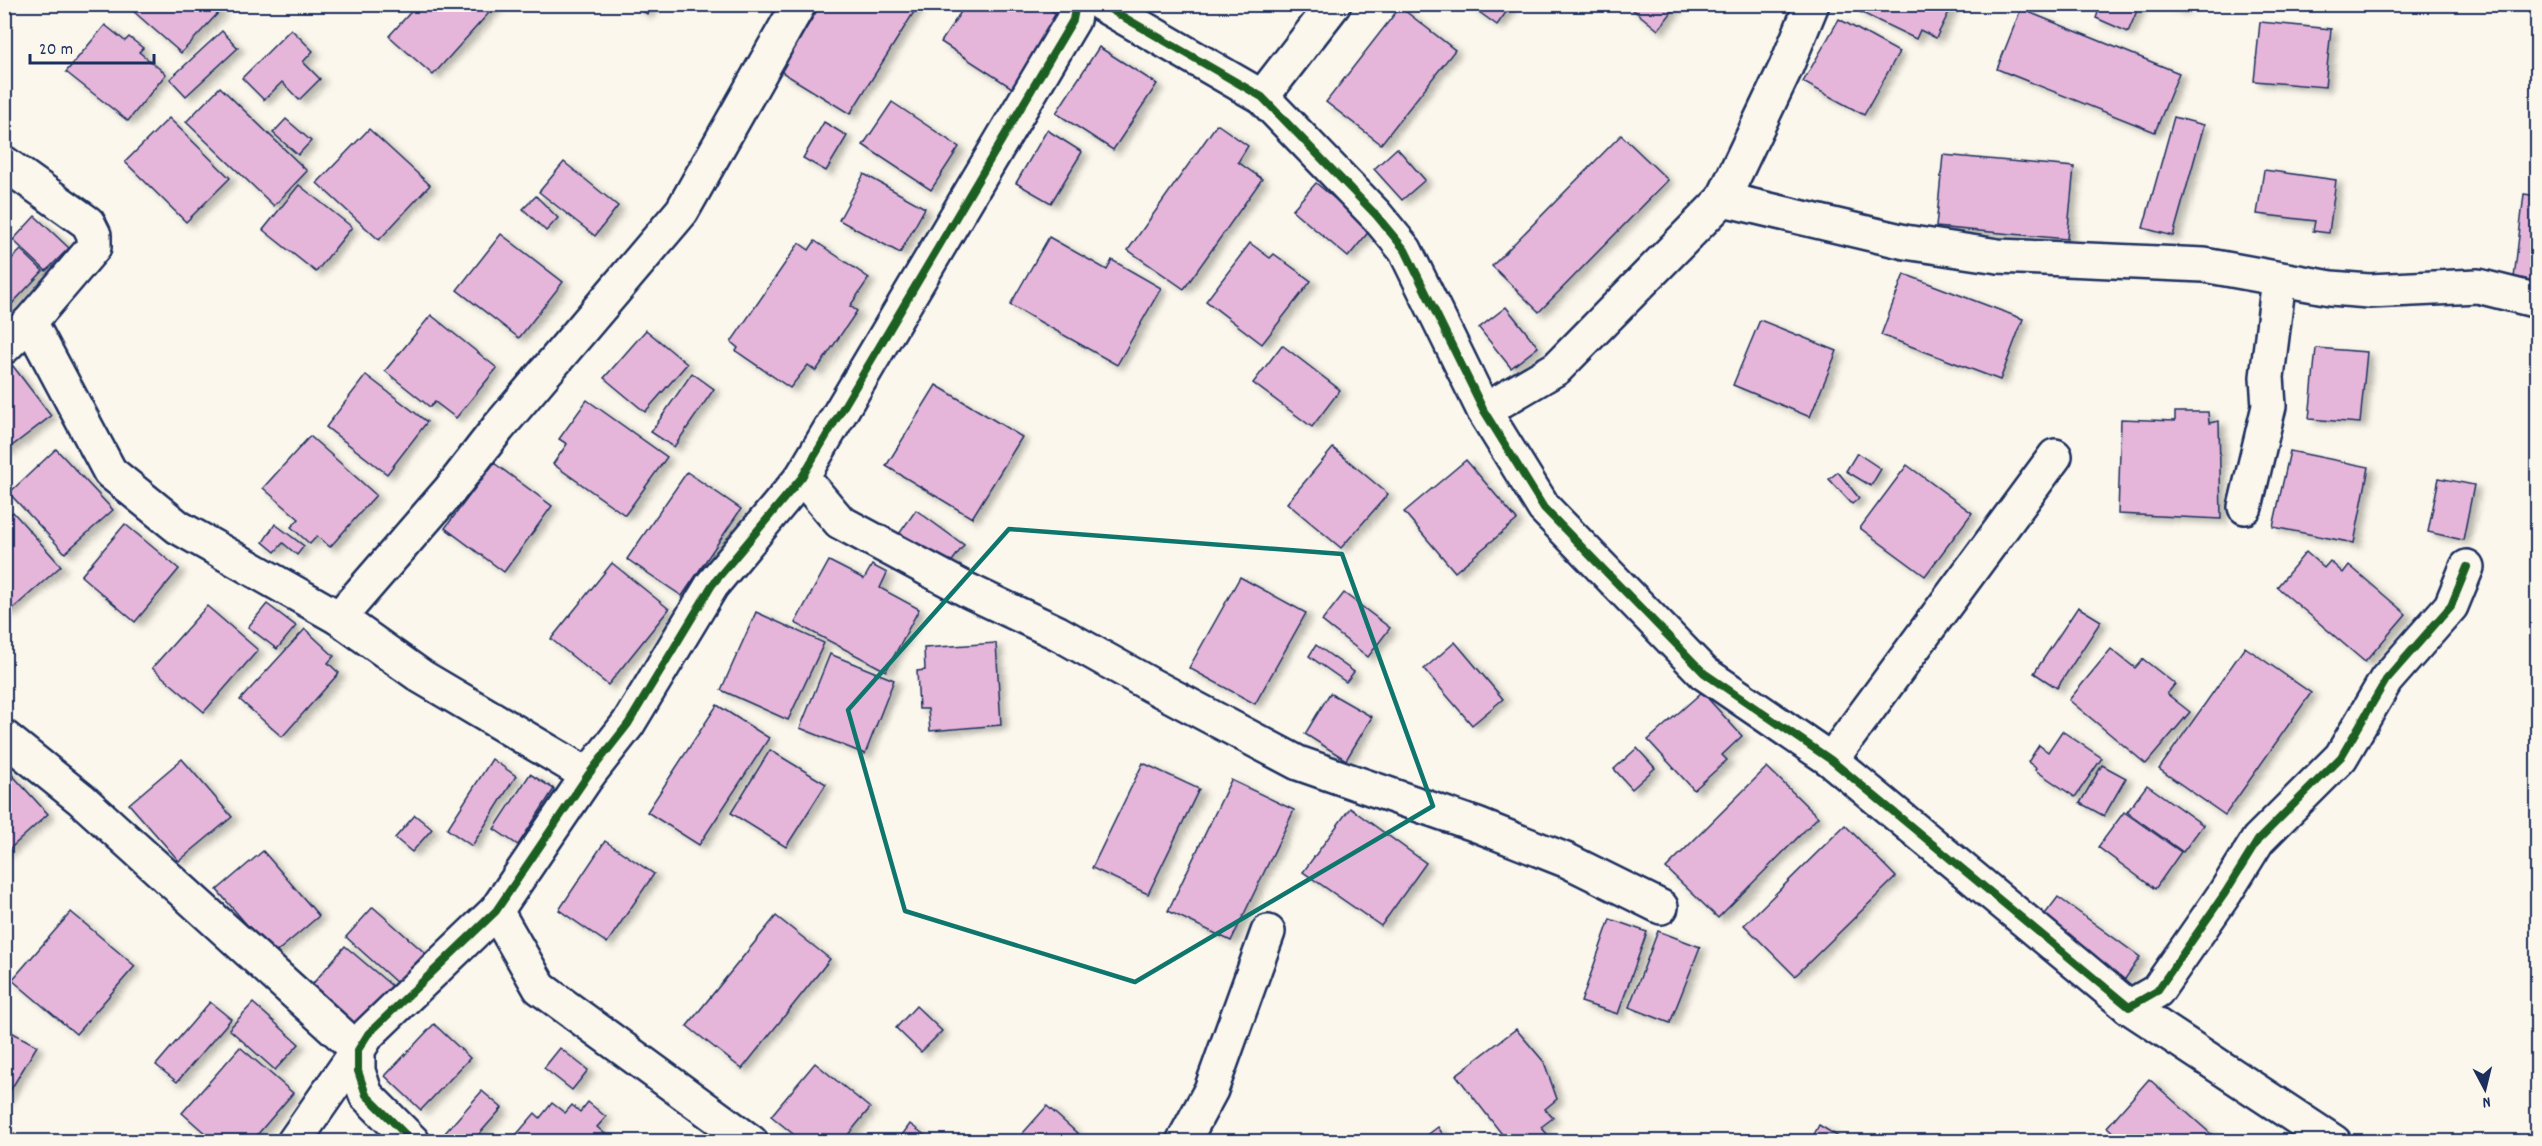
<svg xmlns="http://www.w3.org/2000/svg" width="2542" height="1146" viewBox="0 0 2542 1146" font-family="Dekko,sans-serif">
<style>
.building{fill:#e5b6d9;stroke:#1b2f5e;stroke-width:1.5;filter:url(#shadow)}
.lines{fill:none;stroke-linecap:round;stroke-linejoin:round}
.minor-casing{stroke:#1b2f5e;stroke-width:38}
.minor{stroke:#fbf7ec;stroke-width:33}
.cycleway-casing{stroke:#fbf7ec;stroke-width:11}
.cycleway{stroke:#1b5e20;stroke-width:8}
.marked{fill:none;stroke:#0f766e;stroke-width:4.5;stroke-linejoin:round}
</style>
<defs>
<filter id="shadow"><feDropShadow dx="6" dy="4" stdDeviation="3" flood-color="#0004"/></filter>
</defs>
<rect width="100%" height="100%" fill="#fbf7ec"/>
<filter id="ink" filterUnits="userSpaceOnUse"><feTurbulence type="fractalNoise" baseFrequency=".0167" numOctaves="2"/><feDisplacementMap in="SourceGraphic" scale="12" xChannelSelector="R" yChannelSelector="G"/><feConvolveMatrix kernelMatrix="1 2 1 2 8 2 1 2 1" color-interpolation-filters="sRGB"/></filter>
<g filter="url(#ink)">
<g class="building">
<polygon points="138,4 215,4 221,10 181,53 133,11"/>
<polygon points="418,4 497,4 433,75 389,36"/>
<polygon points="632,4 653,4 647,14"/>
<polygon points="821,4 919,4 850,114 780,71"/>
<polygon points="966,4 1042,4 1058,15 1012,88 941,42"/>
<polygon points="1468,4 1512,4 1497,25"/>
<polygon points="1626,4 1678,4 1658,30"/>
<polygon points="1862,4 1953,4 1936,38 1920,30 1916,39 1858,11"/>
<polygon points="2101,4 2139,6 2128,32 2096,18"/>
<polygon points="2168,4 2184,4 2182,10"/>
<polygon points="1400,7 1455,50 1381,144 1326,102"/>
<polygon points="2021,9 2179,73 2155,132 1997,69"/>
<polygon points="1839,19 1899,52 1864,115 1803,82"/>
<polygon points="2260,22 2331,29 2325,87 2254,81"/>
<polygon points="105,25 125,41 129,37 143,48 139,52 166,74 128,121 66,72"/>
<polygon points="291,29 313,51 303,62 320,79 299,100 282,82 264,100 242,78"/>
<polygon points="222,31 238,48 186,96 170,79"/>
<polygon points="1099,47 1157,84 1113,150 1056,113"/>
<polygon points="220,87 307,171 274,206 186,122"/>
<polygon points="892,102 959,147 931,190 863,145"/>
<polygon points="2174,117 2204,125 2173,236 2143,228"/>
<polygon points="169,118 230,178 186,222 125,162"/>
<polygon points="286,119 311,141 298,155 273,133"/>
<polygon points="824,122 847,136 826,171 803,158"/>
<polygon points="1217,124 1248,146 1238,162 1262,179 1184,289 1128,250"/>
<polygon points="369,129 430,185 379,240 317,183"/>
<polygon points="1047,130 1082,152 1051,203 1016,183"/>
<polygon points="1621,135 1668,180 1539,312 1492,266"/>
<polygon points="1397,148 1425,180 1402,200 1374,169"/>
<polygon points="1943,155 2074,167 2067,239 1936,227"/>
<polygon points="564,162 618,206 595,236 539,192"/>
<polygon points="2264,170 2336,180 2329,233 2313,231 2315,221 2257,214"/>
<polygon points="864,174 925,208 900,253 839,220"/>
<polygon points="1316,183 1371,229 1348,257 1292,210"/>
<polygon points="299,185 352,227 316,272 263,230"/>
<polygon points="2524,194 2538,196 2538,281 2514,278"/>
<polygon points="536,196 558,218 546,231 523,209"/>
<polygon points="35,216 69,248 46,271 13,240"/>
<polygon points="501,234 563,282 519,338 457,290"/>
<polygon points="1049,237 1107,270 1112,260 1161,288 1117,365 1010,305"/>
<polygon points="815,241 869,278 850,306 857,311 816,371 808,365 790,388 736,351 738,348 731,342 799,243 809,250"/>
<polygon points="1250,243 1270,258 1274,254 1311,281 1262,344 1206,301"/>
<polygon points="21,250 43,271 4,312 4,266"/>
<polygon points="1904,274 2023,319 2000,380 1881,335"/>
<polygon points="1506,307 1538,347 1511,368 1479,328"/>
<polygon points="431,315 497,368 456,418 435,402 430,407 385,371"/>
<polygon points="1760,320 1837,351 1810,417 1733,385"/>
<polygon points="646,330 687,364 645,412 604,378"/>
<polygon points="1282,345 1340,390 1312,427 1253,383"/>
<polygon points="2316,348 2367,352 2360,423 2309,419"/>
<polygon points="13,366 51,416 4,452 4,372"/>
<polygon points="692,373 714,389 674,447 651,432"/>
<polygon points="366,375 427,422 387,474 326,427"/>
<polygon points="936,385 1022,437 972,518 886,466"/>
<polygon points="587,400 667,457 625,515 553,464 567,444 559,439"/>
<polygon points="2175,412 2208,412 2209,423 2219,421 2221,519 2118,514 2121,419 2175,421"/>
<polygon points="310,436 376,495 330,547 317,536 310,544 291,527 299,519 263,488"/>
<polygon points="1333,448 1388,494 1341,548 1287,503"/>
<polygon points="56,449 113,510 65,553 9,493"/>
<polygon points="2290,451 2369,467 2354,543 2273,527"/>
<polygon points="1857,453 1881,469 1871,486 1846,471"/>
<polygon points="1466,460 1517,520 1455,572 1404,512"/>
<polygon points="494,463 552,506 504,572 445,528"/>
<polygon points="1907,465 1972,513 1925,576 1860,528"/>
<polygon points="687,472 741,509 682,596 627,559"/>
<polygon points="1838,472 1859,498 1852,504 1829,479"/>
<polygon points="2439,478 2474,485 2463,540 2428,532"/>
<polygon points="916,510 964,545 947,568 899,534"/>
<polygon points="13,512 61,566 8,613 4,609 4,520"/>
<polygon points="125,524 179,569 135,622 81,576"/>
<polygon points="275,524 304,546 297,555 283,543 275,552 263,542"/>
<polygon points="2306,552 2324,568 2330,561 2343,573 2349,565 2406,614 2365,662 2277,587"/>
<polygon points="829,561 864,579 872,565 887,573 880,588 919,609 886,671 795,623"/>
<polygon points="612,563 669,609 608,685 551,639"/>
<polygon points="1240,577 1306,613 1255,704 1189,668"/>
<polygon points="1344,593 1390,628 1368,657 1322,621"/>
<polygon points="267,604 296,626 277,649 248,627"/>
<polygon points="207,606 258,650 204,712 152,668"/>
<polygon points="2078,607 2101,621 2057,688 2034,673"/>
<polygon points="756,612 824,643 788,720 721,690"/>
<polygon points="305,629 334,656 328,663 339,673 282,737 240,700"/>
<polygon points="1455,642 1503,699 1472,725 1424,669"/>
<polygon points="996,643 1001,725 930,731 928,709 919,709 917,671 925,670 924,648"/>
<polygon points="1316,645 1354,672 1346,682 1309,656"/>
<polygon points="2245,647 2311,693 2225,815 2159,769"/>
<polygon points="2111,649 2135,668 2143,659 2175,684 2167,694 2190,712 2146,764 2069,700"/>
<polygon points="830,654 894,680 865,754 800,728"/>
<polygon points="1702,692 1742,736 1722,755 1727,760 1694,790 1648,740"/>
<polygon points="1330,693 1372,717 1346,760 1305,734"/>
<polygon points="717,705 769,738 699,845 647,812"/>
<polygon points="2062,731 2102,758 2075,797 2035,770 2036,768 2028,762 2039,745 2048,752"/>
<polygon points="1637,748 1655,768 1632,789 1614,769"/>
<polygon points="770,750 826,784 786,847 731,813"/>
<polygon points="182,759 232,817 179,861 129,804"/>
<polygon points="492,759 516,776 472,846 447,829"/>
<polygon points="1143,763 1199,789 1148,894 1092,868"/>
<polygon points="2102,765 2126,778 2104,816 2080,803"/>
<polygon points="4,766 48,814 4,854"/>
<polygon points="1767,767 1818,817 1718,918 1666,868"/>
<polygon points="530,774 554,789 518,845 494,829"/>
<polygon points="1231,780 1294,810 1231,941 1168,911"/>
<polygon points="2147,785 2203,825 2183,852 2127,812"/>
<polygon points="1350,808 1426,863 1381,926 1303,872"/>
<polygon points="2124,812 2181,852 2155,889 2098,847"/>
<polygon points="415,815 432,829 412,852 395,838"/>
<polygon points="1845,825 1896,877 1795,976 1744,925"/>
<polygon points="605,841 654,874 607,943 559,910"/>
<polygon points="263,851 319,916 273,955 217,890"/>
<polygon points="2058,897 2140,957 2123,982 2039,922"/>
<polygon points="373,907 425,953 397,983 346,937"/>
<polygon points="71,912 135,966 76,1034 12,980"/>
<polygon points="776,916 830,959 742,1069 687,1026"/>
<polygon points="1610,919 1647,932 1618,1014 1581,1002"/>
<polygon points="1658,931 1700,947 1670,1023 1629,1007"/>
<polygon points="345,946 392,986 357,1026 310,987"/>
<polygon points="210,1002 231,1019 177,1082 156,1065"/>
<polygon points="253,1003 299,1044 275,1070 229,1029"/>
<polygon points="916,1006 942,1031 921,1052 896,1028"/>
<polygon points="434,1024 470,1058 421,1110 385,1076"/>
<polygon points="4,1028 37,1046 4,1101"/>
<polygon points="1516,1029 1544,1062 1557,1099 1545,1109 1553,1118 1541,1127 1547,1134 1537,1142 1508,1142 1456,1075"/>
<polygon points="240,1047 293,1093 251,1142 215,1142 182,1113"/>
<polygon points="560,1048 588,1070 572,1090 544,1068"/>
<polygon points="815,1063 870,1108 842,1142 803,1142 771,1116"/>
<polygon points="2149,1079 2220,1142 2124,1142 2107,1127"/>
<polygon points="482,1091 502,1108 472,1142 437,1142"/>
<polygon points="588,1102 606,1117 597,1127 611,1139 610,1142 510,1142 535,1113 540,1118 552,1103 565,1113 572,1105 580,1112"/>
<polygon points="1047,1106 1087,1142 1015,1142"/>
<polygon points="910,1124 934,1142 897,1142"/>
<polygon points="1819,1125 1847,1142 1810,1142"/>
<polygon points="1438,1127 1448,1142 1418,1142"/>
</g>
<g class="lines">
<g class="minor-casing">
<g id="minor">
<polyline points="1101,4 1262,97 1376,215 1405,250 1484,411 1544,508 1704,673 1831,760 2129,1007 2157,991 2225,893 2258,840 2341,757 2386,680 2451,606 2467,567"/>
<polyline points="1262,97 1334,4"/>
<polyline points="4,163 88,223 94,235 94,247 30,322 4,347"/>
<polyline points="1723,199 1905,242 1998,256 2204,265 2331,288 2369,291 2478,286 2538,301"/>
<polyline points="30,322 110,472 178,527 339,618"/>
<polyline points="1484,411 1557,368 1723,199 1786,67 1812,4"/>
<polyline points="802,477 840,522 969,591 1058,633 1151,685 1298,763 1477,825 1568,861 1661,907"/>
<polyline points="2245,507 2269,406 2267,377 2279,279"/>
<polyline points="4,737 81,799 358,1050 294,1142"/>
<polyline points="1831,760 2055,456"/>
<polyline points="588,775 422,677 339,618 450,490 498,428 682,211 799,4"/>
<polyline points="496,911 540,988 751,1142"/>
<polyline points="2129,1007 2334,1142"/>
<polyline points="413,1142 366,1095 358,1071 358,1050 368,1034 496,911 588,775 628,724 712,585 802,477 1073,20 1076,4"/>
<polyline points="1183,1142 1211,1090 1268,932"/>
</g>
</g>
<use href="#minor" class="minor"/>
<g class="cycleway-casing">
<g id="cycleway">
<polyline points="1101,4 1262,97 1376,215 1405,250 1484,411 1544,508 1704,673 1831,760 2129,1007 2157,991 2225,893 2258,840 2341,757 2386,680 2451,606 2467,567"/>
<polyline points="413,1142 366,1095 358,1071 358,1050 368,1034 496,911 588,775 628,724 712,585 802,477 1073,20 1076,4"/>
</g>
</g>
<use href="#cycleway" class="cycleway"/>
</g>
</g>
<path class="marked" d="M 1009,529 L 1342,554 L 1433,806 L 1135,982 L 905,911 L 848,710 Z"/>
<rect width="2542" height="1146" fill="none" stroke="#fbf7ec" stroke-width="24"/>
<rect x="12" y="12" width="2518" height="1122" fill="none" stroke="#1b2f5e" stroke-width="2" filter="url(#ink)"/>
<g transform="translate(2485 1089) rotate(173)" stroke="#fbf7ec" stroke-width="4.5" paint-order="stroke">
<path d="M0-4.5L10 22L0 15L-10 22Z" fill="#1b2f5e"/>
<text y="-9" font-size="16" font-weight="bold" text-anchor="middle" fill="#1b2f5e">N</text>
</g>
<path d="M30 54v9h124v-9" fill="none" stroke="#1b2f5e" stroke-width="3"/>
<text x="39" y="54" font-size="18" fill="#1b2f5e" stroke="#fbf7ec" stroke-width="4.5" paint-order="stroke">20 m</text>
</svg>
